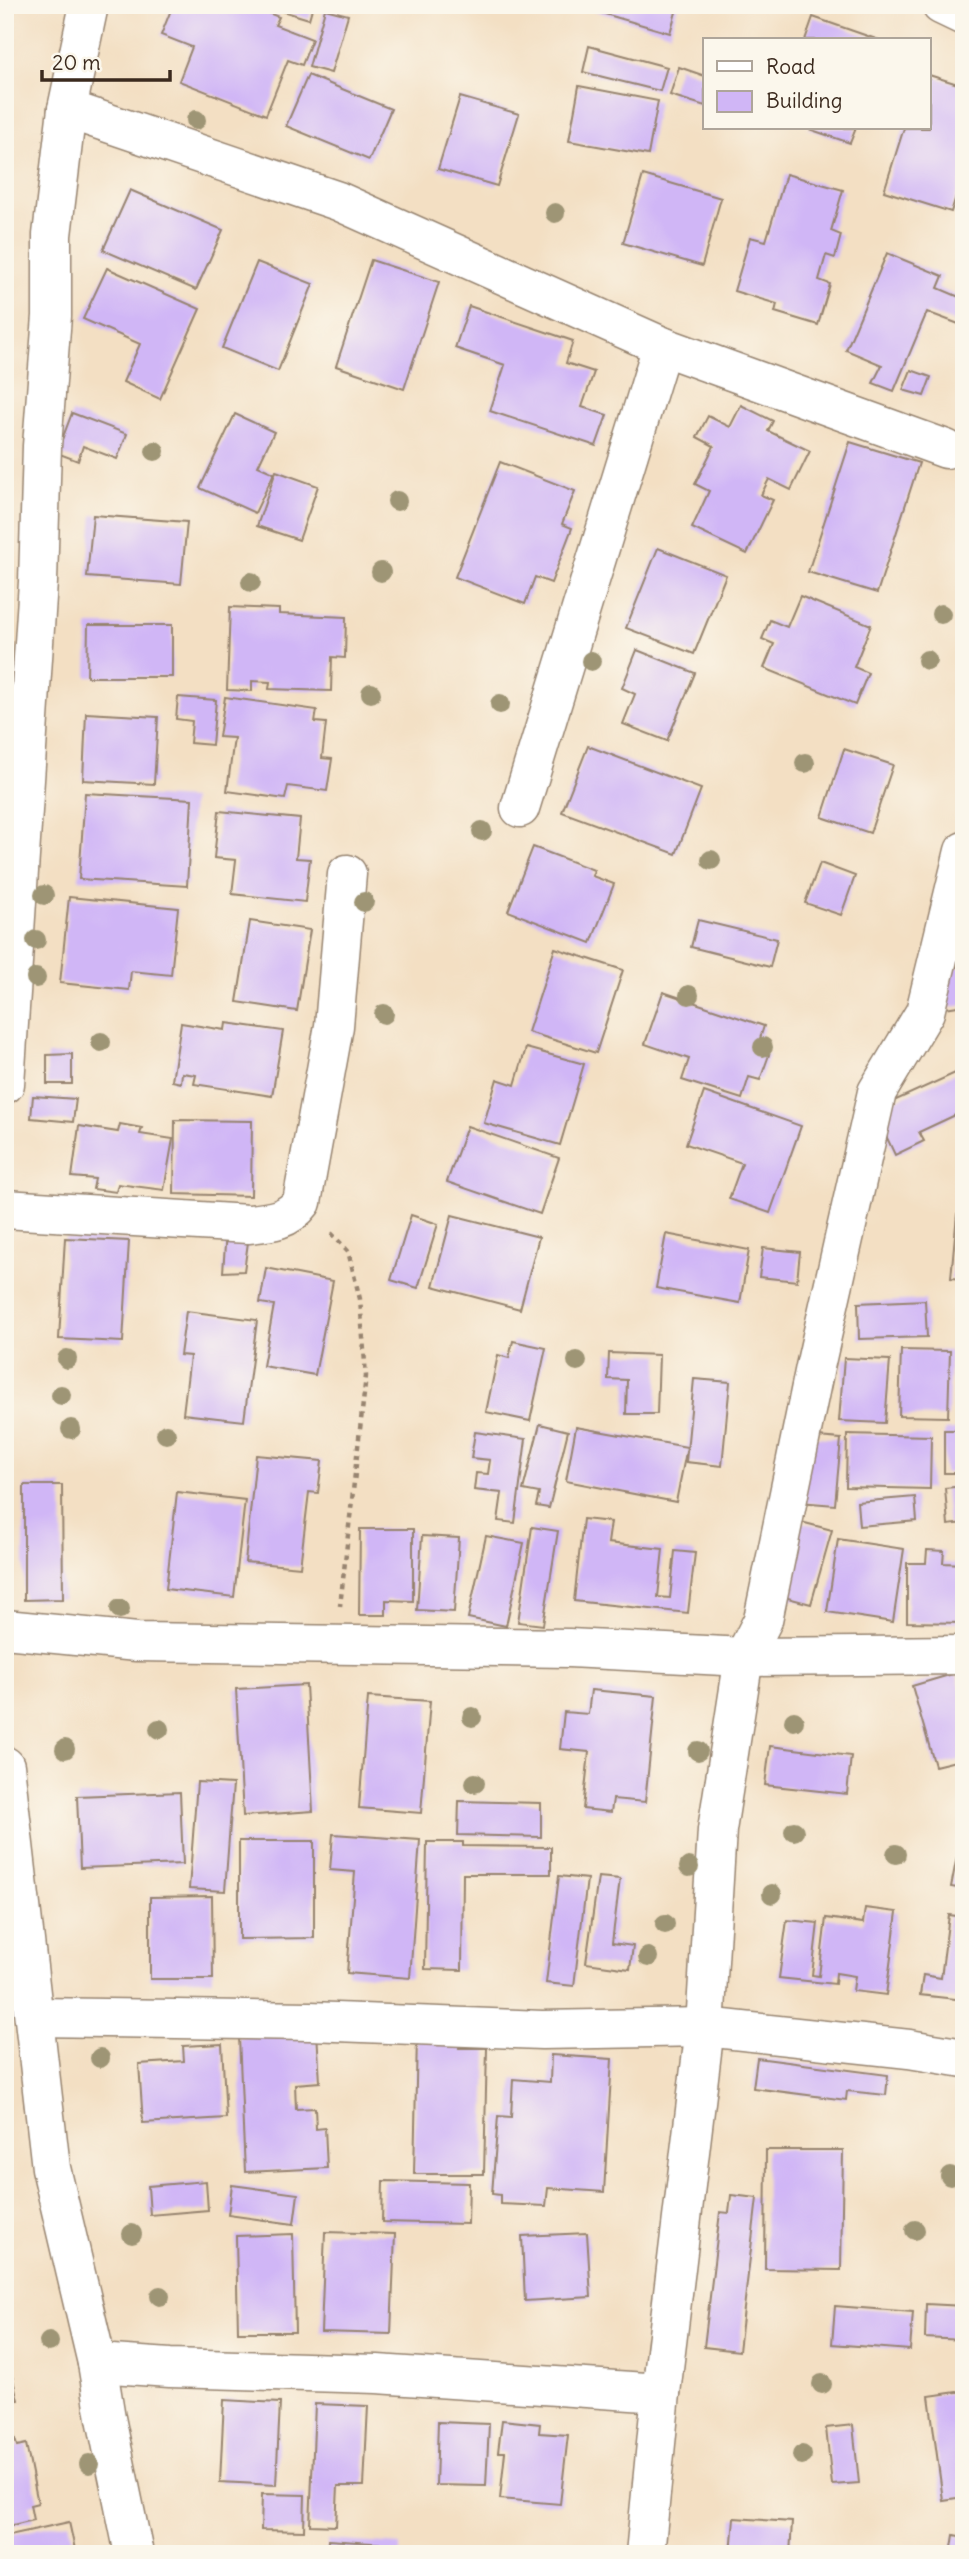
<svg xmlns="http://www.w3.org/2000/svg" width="969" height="2559" viewBox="0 0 969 2559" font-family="Delius,sans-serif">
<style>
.building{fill:#d0b6f6}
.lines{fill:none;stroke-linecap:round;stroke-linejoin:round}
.minor-casing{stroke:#978470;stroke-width:41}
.path{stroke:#978470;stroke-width:4.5;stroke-dasharray:5 5;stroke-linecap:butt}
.minor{stroke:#fff;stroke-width:38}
.tree{fill:#9e9575}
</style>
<rect width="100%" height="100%" fill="#fbf7ec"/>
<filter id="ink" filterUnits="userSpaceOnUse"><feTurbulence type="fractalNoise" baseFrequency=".0143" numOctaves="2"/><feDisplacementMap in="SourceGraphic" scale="14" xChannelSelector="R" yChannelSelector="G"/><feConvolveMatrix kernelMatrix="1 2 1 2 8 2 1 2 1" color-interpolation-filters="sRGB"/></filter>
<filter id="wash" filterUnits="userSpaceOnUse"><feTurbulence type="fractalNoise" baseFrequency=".00686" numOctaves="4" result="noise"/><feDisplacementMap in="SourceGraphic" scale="28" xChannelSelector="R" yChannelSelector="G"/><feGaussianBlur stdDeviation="1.57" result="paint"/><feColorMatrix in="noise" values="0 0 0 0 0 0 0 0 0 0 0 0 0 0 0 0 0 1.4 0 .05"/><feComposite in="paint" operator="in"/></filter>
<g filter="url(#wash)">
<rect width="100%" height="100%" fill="#f3dfc3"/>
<g id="blocks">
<g class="building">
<polygon points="173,5 210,5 229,12 231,5 247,5 279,17 275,25 312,39 302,65 288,60 266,115 179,81 192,47 161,35"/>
<polygon points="281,5 313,5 309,19 279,10"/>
<polygon points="574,5 678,5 670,33"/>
<polygon points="325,9 348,15 331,73 309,67"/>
<polygon points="813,17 879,40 805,40"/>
<polygon points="589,46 667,67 660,91 583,72"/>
<polygon points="679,67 705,76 705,106 670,95"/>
<polygon points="308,75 391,109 369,160 286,126"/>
<polygon points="929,75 964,86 960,103 964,104 964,172 951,212 884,191 904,128 929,128"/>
<polygon points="579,86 658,101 648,155 569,141"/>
<polygon points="460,97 519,114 497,186 438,169"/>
<polygon points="806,128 856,128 850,143"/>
<polygon points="786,174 843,190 831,231 841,235 835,258 826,255 819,280 830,284 818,325 775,312 777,304 734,291 750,237 766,241"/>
<polygon points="643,175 721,198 702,266 623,243"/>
<polygon points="130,190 223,230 196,290 103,250"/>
<polygon points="887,253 943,276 938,288 964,299 964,326 927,312 894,391 873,383 882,365 846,350"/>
<polygon points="371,260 439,282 404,389 336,366"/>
<polygon points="257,262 313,284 278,371 222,348"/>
<polygon points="107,268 200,309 160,399 123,382 140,344 83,319"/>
<polygon points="469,306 573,341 566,363 594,372 582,407 607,415 596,446 490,411 505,365 455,348"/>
<polygon points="911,370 931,377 924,396 903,390"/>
<polygon points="741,405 773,421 768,431 810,451 791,490 769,479 761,495 773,500 747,554 692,528 709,491 695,484 714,446 697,437 708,416 730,427"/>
<polygon points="72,413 127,434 117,459 83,446 78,461 57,453"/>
<polygon points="235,414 274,432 258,466 274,473 255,513 200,488"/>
<polygon points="850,442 919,463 877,593 808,572"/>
<polygon points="500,462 575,491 562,524 572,528 551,583 535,577 525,604 455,577"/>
<polygon points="276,471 318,486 299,540 257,526"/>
<polygon points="93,515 187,522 181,584 87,577"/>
<polygon points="658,548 726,575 694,654 626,628"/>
<polygon points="800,596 871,625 854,667 868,673 855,705 764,668 774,644 762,639 770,620 787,627"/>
<polygon points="230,607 279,609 279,614 346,617 345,658 332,657 331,691 269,689 270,682 252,681 252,691 227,690"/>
<polygon points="88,625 172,625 172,677 87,677"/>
<polygon points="637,650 695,673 667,741 623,724 635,694 622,688"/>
<polygon points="178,697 216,700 212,745 190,743 192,721 176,719"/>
<polygon points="225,697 317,710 315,722 326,723 322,758 332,759 327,791 288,786 285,799 227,791 234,738 219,737"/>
<polygon points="86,713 158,717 154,784 83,780"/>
<polygon points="588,746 701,789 676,854 562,812"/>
<polygon points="844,749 893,765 870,833 822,817"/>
<polygon points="85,793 192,799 187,886 79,879"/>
<polygon points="219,811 300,819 296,858 310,859 305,902 232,894 236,860 214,858"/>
<polygon points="533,847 594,870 592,876 614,884 591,943 508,911"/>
<polygon points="820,863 855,876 841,915 805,903"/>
<polygon points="69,897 178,908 171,975 131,971 129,990 60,983"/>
<polygon points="698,920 777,939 770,967 691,947"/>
<polygon points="250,921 310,930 297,1011 237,1002"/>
<polygon points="555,948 623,970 596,1053 528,1032"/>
<polygon points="964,966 964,1005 945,1008 940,970"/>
<polygon points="663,992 764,1026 756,1051 769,1055 760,1080 749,1077 742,1099 682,1080 689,1059 645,1044"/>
<polygon points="181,1023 225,1030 226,1023 283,1031 272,1096 194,1084 196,1075 182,1073 181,1083 172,1081"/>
<polygon points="526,1048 584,1064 560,1145 484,1123 497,1079 515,1085"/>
<polygon points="72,1054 72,1084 47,1084 47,1055"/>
<polygon points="964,1069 964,1111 919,1132 924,1141 895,1155 874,1110"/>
<polygon points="704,1092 801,1126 770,1213 729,1199 742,1163 686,1144"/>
<polygon points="33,1096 76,1099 73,1122 31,1118"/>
<polygon points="175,1120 252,1121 251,1196 174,1194"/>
<polygon points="120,1124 142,1128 140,1134 173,1139 164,1190 118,1184 116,1192 93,1189 95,1179 72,1177 79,1126 118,1132"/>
<polygon points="467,1126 559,1158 540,1214 447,1182"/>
<polygon points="957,1214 964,1214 964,1279 951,1278"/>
<polygon points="411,1215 438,1224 418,1288 391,1280"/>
<polygon points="452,1215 539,1237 520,1309 433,1286"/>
<polygon points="226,1232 249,1235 244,1271 223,1272"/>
<polygon points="666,1234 749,1250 740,1303 656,1288"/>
<polygon points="65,1238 129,1241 123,1342 59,1339"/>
<polygon points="763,1248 800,1252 797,1281 759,1277"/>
<polygon points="266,1268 333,1281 315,1375 263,1366 274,1305 260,1303"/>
<polygon points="925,1300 927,1337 859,1339 858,1303"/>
<polygon points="186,1311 257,1320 244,1421 183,1414 190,1356 180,1355"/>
<polygon points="513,1341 546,1348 530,1421 486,1412 498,1355 509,1358"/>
<polygon points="901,1350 950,1351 948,1417 899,1416"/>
<polygon points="609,1353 659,1355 657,1414 626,1414 627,1380 608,1379"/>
<polygon points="844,1358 890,1360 885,1423 839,1421"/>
<polygon points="962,1364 964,1364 964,1416 959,1416"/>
<polygon points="694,1379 730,1382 722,1466 686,1462"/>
<polygon points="540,1424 568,1431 549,1508 536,1506 539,1493 523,1490"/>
<polygon points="576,1427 687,1447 676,1502 566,1481"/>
<rect x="944" y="1430" width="20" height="43"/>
<polygon points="475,1432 526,1439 515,1523 498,1521 502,1493 474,1490 476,1473 488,1474 490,1460 471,1458"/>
<polygon points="847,1434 931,1436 930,1489 846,1487"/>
<polygon points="805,1436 841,1439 835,1505 799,1502"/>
<polygon points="256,1455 322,1461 318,1493 309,1492 300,1567 245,1562"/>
<polygon points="24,1485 62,1485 63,1599 24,1600"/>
<polygon points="964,1486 964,1523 948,1525 945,1488"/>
<polygon points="177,1492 245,1500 234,1597 166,1589"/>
<polygon points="915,1497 917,1521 859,1526 857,1502"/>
<polygon points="583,1519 611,1522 608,1543 663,1549 658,1597 670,1598 675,1551 695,1553 688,1613 574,1601"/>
<polygon points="801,1522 832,1530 811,1604 780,1596"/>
<polygon points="532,1527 558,1531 543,1625 518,1622"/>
<polygon points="360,1529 413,1529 413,1601 386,1600 386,1615 359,1615"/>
<polygon points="422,1536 459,1538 454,1612 417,1610"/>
<polygon points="486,1536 524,1543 506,1626 468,1618"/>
<polygon points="838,1539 904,1549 893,1622 827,1612"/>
<polygon points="927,1550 944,1551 943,1563 964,1564 964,1623 907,1622 907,1563 926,1563"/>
<polygon points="956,1673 964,1701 964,1759 935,1766 912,1686"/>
<polygon points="306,1685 313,1811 243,1816 236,1689"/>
<polygon points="591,1690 656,1696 645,1802 613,1799 611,1812 583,1809 589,1752 560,1749 564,1712 588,1714"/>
<polygon points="368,1697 430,1701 421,1813 359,1808"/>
<polygon points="770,1746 851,1756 847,1794 765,1785"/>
<polygon points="197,1782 233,1784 225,1891 189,1889"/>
<polygon points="180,1792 183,1864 80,1868 77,1796"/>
<polygon points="459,1801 541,1803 541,1837 458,1835"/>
<polygon points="962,1831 964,1831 964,1889 951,1887"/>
<polygon points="333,1834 420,1840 410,1978 347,1973 355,1872 330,1870"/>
<polygon points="239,1841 314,1841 314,1938 239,1939"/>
<polygon points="427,1842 463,1842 463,1846 551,1847 551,1874 463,1874 462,1970 425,1969"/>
<polygon points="559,1876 587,1879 574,1986 546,1983"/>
<polygon points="598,1877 620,1879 612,1943 633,1946 630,1969 586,1963"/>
<polygon points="212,1896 213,1979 150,1979 150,1897"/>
<polygon points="865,1908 897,1912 886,1995 853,1991 855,1976 836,1973 835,1984 779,1978 787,1920 818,1923 812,1975 819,1976 826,1918 863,1923"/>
<polygon points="949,1915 964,1917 964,2000 920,1995 923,1975 941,1978"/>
<polygon points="317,2032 320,2082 295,2084 296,2109 315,2108 316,2129 325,2128 327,2168 245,2172 239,2037"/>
<polygon points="417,2036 460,2036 459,2048 487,2048 484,2174 414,2174"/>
<polygon points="222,2044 226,2118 143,2123 139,2064 184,2061 183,2046"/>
<polygon points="551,2055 612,2059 604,2192 548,2188 546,2206 500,2204 500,2195 492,2194 498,2116 511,2117 513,2079 550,2082"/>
<polygon points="757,2058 888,2075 886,2095 847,2091 846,2100 753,2088"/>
<polygon points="766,2150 843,2150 841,2270 765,2269"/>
<polygon points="206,2181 208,2210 150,2215 148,2186"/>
<polygon points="383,2181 469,2183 468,2224 382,2222"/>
<polygon points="232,2185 298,2194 294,2224 228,2215"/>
<polygon points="731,2195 757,2198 739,2351 704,2347 720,2212 729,2213"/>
<polygon points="325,2232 395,2234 391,2334 321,2332"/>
<polygon points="587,2233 591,2297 525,2301 522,2236"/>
<polygon points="293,2234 295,2332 238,2332 236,2236"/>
<polygon points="926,2304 964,2306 964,2340 925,2338"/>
<polygon points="835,2306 913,2312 910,2350 832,2344"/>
<polygon points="5,2348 18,2400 8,2402 13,2425 5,2428"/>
<polygon points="964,2391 964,2497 943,2500 929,2396"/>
<polygon points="224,2400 280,2403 276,2485 220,2482"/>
<polygon points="315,2404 368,2406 364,2486 338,2486 336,2526 310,2525"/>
<polygon points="502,2420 540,2424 539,2433 568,2435 560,2504 500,2499 505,2452 498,2452"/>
<polygon points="438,2422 489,2424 486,2486 436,2485"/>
<polygon points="853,2425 859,2483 832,2485 826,2428"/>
<polygon points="12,2429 17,2446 26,2444 38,2503 30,2505 33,2520 5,2527 5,2431"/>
<polygon points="262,2494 305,2495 304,2531 261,2530"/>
<polygon points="734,2518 792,2522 790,2554 731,2554"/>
<polygon points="69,2522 76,2554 5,2554 5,2536"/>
<polygon points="954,2535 964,2537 964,2554 951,2554"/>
<polygon points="328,2540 400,2545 400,2554 327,2554"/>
</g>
</g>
</g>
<g filter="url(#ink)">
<use href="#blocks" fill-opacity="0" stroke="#978470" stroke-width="2"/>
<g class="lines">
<g class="minor-casing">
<g id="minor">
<polyline points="941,5 964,16"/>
<polyline points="67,109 338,201 662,346 946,449"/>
<polyline points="520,808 662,346"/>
<polyline points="5,1084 38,582 42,446 52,316 52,235 67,109 89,5"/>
<path d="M 5,1209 L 248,1224 C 270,1222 288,1221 302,1202 L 334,1026 L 347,874"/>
<polyline points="5,1629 137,1642 569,1648 744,1657 964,1655"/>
<polyline points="5,1766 51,2168 97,2363 106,2418 134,2554"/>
<polyline points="35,2017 310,2021 542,2030 705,2027 909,2049 964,2058"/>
<polyline points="97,2363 170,2368 377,2374 661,2393"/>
<polyline points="645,2554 661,2393 705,2027 717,1830 744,1657 763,1620 815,1367 877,1092 925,1012 964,851"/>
</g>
</g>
<polyline class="path" points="331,1233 348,1251 360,1299 366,1376 340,1606"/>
<use href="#minor" class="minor"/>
</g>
<g class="tree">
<circle cx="196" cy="120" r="10"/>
<circle cx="555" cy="213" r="10"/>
<circle cx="155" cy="451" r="10"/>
<circle cx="397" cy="501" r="10"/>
<circle cx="381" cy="572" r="10"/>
<circle cx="251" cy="582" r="10"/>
<circle cx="941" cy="614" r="10"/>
<circle cx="927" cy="660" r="10"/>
<circle cx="591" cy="661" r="10"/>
<circle cx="371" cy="693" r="10"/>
<circle cx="500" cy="704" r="10"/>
<circle cx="805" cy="763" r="10"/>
<circle cx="482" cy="831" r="10"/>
<circle cx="711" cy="860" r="10"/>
<circle cx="44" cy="895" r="10"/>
<circle cx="364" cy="902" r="10"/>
<circle cx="36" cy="940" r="10"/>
<circle cx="36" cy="978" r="10"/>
<circle cx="689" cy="995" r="10"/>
<circle cx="384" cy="1014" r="10"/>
<circle cx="101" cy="1042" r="10"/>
<circle cx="763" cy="1047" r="10"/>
<circle cx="67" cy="1359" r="10"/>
<circle cx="577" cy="1361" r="10"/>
<circle cx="61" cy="1395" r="10"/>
<circle cx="71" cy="1429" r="10"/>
<circle cx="166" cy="1434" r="10"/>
<circle cx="120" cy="1609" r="10"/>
<circle cx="472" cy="1717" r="10"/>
<circle cx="794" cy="1721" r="10"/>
<circle cx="159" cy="1729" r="10"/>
<circle cx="65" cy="1749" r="10"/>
<circle cx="698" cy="1751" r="10"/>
<circle cx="475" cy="1783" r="10"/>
<circle cx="794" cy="1831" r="10"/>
<circle cx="896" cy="1854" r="10"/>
<circle cx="689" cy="1867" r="10"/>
<circle cx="772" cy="1894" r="10"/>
<circle cx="665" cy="1924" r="10"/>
<circle cx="648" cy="1957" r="10"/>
<circle cx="100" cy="2058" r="10"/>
<circle cx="950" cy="2176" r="10"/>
<circle cx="915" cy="2230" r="10"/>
<circle cx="132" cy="2234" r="10"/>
<circle cx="160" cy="2296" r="10"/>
<circle cx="49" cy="2342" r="10"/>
<circle cx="822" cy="2384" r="10"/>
<circle cx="802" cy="2455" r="10"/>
<circle cx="89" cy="2464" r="10"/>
</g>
</g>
<rect width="969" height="2559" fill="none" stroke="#fbf7ec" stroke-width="28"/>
<rect x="703" y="38" width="228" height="91" fill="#fbf7ec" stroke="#aea59a" stroke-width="2"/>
<rect x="717" y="61" width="35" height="10" fill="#ffffff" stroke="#aea59a" stroke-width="2"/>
<text x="766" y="74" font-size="21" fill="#3b2a1e">Road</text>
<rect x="717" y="91" width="35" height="21" fill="#d0b6f6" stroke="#aea59a" stroke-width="2"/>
<text x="766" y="108" font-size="21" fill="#3b2a1e">Building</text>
<path d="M42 70v10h128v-10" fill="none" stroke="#3b2a1e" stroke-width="3.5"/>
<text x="52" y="70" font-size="21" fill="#3b2a1e" stroke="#fbf7ec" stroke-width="5" paint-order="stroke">20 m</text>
</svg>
